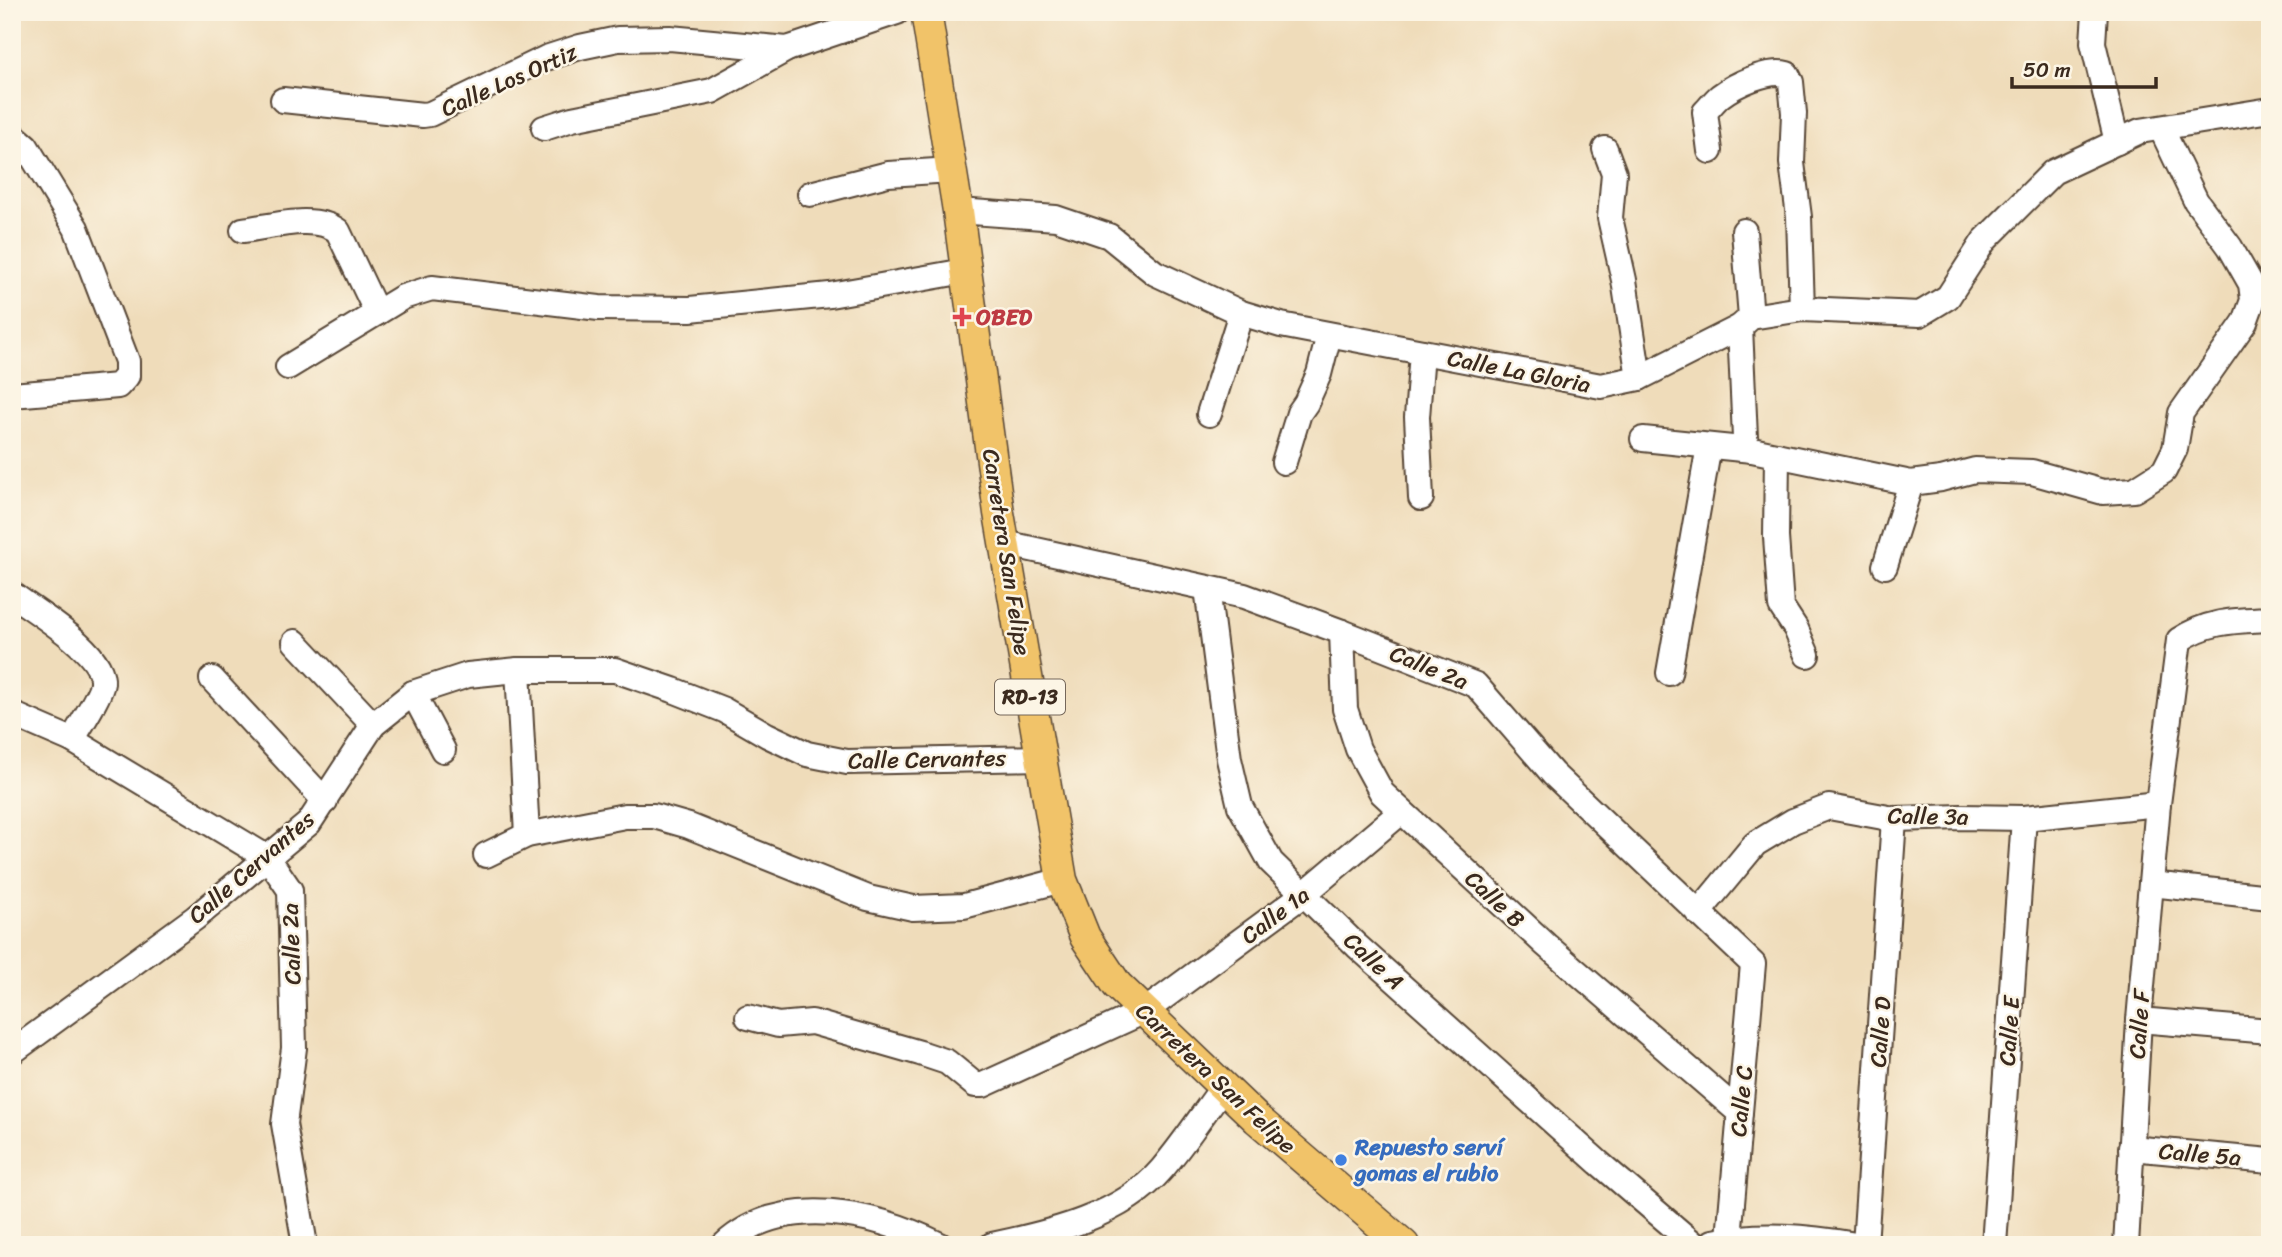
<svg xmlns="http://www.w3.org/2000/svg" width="2282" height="1257" viewBox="0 0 2282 1257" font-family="Sriracha,sans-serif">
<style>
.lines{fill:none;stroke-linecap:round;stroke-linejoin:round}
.minor-casing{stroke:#564535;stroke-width:28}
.major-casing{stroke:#564535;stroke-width:33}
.minor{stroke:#fff;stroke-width:24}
.major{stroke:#f1c369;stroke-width:30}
.health-dot{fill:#e0444e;stroke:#fcf5e5;stroke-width:2.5}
.shop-dot{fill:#3f7fe0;stroke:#fcf5e5;stroke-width:2.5}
.labels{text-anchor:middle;stroke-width:5;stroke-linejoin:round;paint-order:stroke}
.shield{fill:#fcf5e5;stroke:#75675a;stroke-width:2}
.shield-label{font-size:21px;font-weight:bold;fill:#3b2a1e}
.street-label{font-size:23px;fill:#3b2a1e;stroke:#fcf5e5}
.health-label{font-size:23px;font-weight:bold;fill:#be3a42;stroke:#fcf5e5;text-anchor:start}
.shop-label{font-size:23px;font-weight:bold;fill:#366cbe;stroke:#fcf5e5;text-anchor:start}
</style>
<rect width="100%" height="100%" fill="#fcf5e5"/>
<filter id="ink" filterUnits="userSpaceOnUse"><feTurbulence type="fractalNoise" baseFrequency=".0143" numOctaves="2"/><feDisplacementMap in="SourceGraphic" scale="14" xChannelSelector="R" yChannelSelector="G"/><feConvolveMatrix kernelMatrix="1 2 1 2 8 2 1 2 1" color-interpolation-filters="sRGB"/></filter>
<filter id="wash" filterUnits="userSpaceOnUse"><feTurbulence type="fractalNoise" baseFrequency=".00686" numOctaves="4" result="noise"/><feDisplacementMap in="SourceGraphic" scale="28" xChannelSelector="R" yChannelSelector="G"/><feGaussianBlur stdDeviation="1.57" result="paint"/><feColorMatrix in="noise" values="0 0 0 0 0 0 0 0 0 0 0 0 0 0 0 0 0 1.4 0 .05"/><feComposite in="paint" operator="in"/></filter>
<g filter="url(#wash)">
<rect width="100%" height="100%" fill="#efdcba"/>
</g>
<g filter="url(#ink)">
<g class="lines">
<g class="minor-casing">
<g id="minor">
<polyline points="2095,12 2093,43 2117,142"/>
<polyline points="283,100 423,115 430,114 546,58 580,47 618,39 670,38 787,49 897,12"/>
<polyline points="544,128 572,119 712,91 787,49"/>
<polyline points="12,134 26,146 76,228 127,361 127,376 118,386 12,395"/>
<polyline points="1605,149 1614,173 1610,218 1624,280 1639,378"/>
<path d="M 1710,151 L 1705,112 C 1710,107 1714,101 1720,96 C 1736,84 1768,69 1787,74 L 1791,82 L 1794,113 L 1792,163 L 1799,217 L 1802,309"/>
<polyline points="810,194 888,174 952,170"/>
<polyline points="958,211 1056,218 1109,236 1155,273 1241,313 1281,325 1601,386 1639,378 1740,327 1751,317 1802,309 1920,314 1948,297 1984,241 2053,172 2140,131 2270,110"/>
<path d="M 243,230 C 270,227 315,213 338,231 L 377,313"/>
<polyline points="1744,231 1751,317"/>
<polyline points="1740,327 1745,438 1747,445 1752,450 1911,483 1941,479 1975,470 2032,472 2103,492 2134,490 2164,471 2175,449 2181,413 2245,322 2253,300 2251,284 2230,247 2196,201 2161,128"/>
<polyline points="288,367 403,297 432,288 599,308 690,309 830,295 965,271"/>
<polyline points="1209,414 1241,313"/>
<polyline points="1643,439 1752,450"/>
<polyline points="1777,455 1776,537 1781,606 1796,629 1807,655"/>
<polyline points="1284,462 1299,413 1306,403 1319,374 1329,335"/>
<polyline points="1421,498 1417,417 1422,352"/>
<polyline points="1004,543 1244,596 1342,632 1476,685 1553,774 1753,964 1729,1238"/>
<polyline points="1885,566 1911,483"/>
<polyline points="1207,588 1229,759 1240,806 1271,862 1357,946 1599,1163 1695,1245"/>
<path d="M 12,594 C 35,612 105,652 102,683 C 101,694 79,728 72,740"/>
<polyline points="1342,632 1345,709 1358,749 1382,793 1546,945 1740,1113"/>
<polyline points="295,642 373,725"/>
<polyline points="518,670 527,835"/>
<polyline points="1669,673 1709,446"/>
<polyline points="212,679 325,801"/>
<polyline points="413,693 443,750"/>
<polyline points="12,714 72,740 268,858 290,890 294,1048 284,1124 305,1245"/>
<polyline points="486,855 527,835 625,816 654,816 689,826 868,898 913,908 964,906 1062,880"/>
<polyline points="2151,884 2270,897"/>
<polyline points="1698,913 1755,844 1793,821 1829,807 1894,819 1962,817 2024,818 2158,804"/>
<polyline points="748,1017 778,1025 812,1022 920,1053 947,1062 975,1085 983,1085 1145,1011 1304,894 1401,812"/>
<polyline points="2139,1020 2270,1031"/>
<polyline points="12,1052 195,918 309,823 373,725 413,693 468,675 518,670 615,670 673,690 724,710 767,735 807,754 847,762 1041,758"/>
<polyline points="2131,1148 2270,1161"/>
<path d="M 1713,1242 C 1761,1232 1808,1237 1856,1245"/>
<path d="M 724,1245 C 783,1191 876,1213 940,1245"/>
<path d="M 992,1245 C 1050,1233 1122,1216 1162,1169 C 1184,1143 1203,1114 1223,1087"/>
<polyline points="1865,1245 1894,819"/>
<polyline points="1994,1245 2024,818"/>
<path d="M 2126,1245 L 2139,1020 L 2158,804 L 2179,640 C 2209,620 2235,621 2270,619"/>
</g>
</g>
<g class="major-casing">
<polyline id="major" points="926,12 958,211 999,513 1062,880 1085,937 1117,985 1257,1119 1404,1245"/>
</g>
<use href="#minor" class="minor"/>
<use href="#major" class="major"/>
</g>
</g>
<path class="health-dot" d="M958.5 306.5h7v7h7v7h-7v7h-7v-7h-7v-7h7z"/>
<circle class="shop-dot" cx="1341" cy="1160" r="7"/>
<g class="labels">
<rect class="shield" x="995" y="679.5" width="70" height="35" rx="5"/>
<g class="shield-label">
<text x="1030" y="704">RD-13</text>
</g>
<g class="street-label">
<text transform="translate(509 80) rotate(-24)" y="8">Calle Los Ortiz</text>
<text transform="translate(1519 371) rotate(11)" y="8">Calle La Gloria</text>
<text transform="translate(1007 552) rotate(81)" y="8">Carretera San Felipe</text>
<text transform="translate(1429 667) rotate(22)" y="8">Calle 2a</text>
<text transform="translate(927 759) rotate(-1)" y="8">Calle Cervantes</text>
<text transform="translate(1928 816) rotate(1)" y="8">Calle 3a</text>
<text transform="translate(251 867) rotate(-41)" y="8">Calle Cervantes</text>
<text transform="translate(1495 899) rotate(43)" y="8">Calle B</text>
<text transform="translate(1275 915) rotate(-37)" y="8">Calle 1a</text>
<text transform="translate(291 944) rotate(-92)" y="8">Calle 2a</text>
<text transform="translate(1374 961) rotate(43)" y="8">Calle A</text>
<text transform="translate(2139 1024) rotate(-86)" y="8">Calle F</text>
<text transform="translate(2009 1031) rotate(-86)" y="8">Calle E</text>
<text transform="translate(1880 1032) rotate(-86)" y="8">Calle D</text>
<text transform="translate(1216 1078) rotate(43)" y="8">Carretera San Felipe</text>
<text transform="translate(1741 1101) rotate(-85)" y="8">Calle C</text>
<text transform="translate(2200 1154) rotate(5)" y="8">Calle 5a</text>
</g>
<g class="health-label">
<text x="976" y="325">OBED</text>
</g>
<g class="shop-label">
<text x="1355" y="1155">Repuesto serví<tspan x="1355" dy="26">gomas el rubio</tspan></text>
</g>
</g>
<rect width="2282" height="1257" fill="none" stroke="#fcf5e5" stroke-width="42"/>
<path d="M2012 77v10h144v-10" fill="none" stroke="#3b2a1e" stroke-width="3.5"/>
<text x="2023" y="77" font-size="21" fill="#3b2a1e" stroke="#fcf5e5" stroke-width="5" paint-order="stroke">50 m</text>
</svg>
